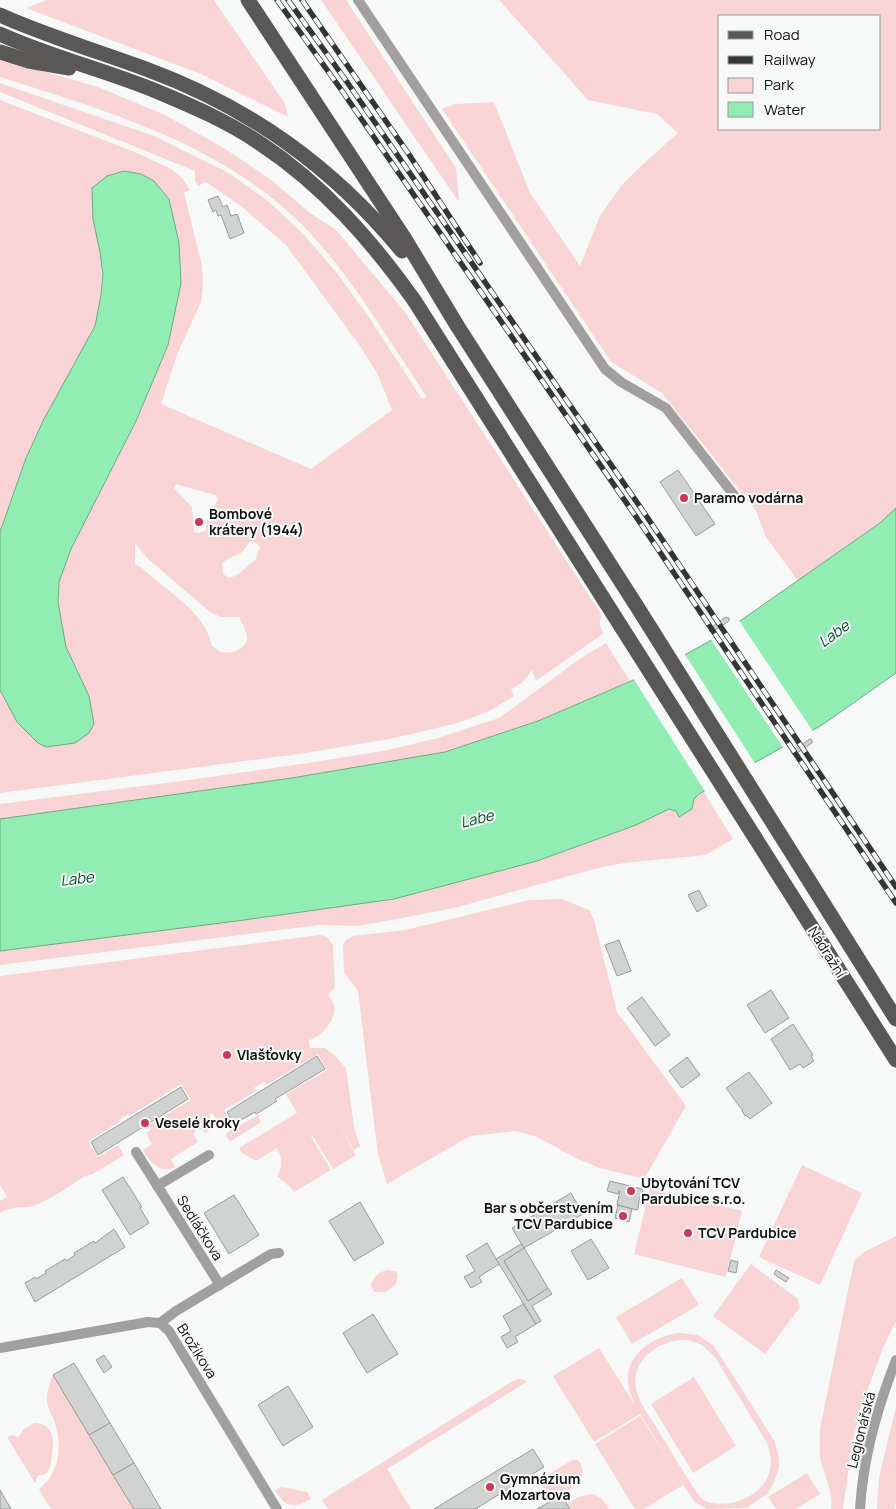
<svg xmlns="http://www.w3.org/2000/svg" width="896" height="1509" viewBox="0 0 896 1509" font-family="Manrope,sans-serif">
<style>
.green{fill:#f9d4d6;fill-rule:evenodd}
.water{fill:#92edb3;stroke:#6bab82}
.pier{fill:#f6f9f7}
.building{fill:#d0d3d1;stroke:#999c99}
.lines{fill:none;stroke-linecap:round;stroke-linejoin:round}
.street{stroke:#a19f9f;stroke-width:10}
.primary{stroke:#5a5757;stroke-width:15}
.rail-casing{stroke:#343635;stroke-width:5.5}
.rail{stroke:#f6f9f7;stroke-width:4;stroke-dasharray:11;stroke-linecap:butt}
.poi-dot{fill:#ca3a56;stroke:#f6f9f7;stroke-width:2}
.labels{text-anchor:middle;stroke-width:4;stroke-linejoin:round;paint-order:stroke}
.poi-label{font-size:14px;font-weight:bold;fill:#101111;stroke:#f6f9f7;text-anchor:start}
.street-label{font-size:14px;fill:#101111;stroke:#f6f9f7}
.water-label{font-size:15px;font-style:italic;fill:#044d2a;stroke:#f6f9f7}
</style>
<rect width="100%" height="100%" fill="#f6f9f7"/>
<g class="green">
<polygon points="47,0 214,0 285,104 288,117 201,74 26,8"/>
<polygon points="321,0 346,0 456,168 459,202"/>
<path d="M 499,0 L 896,0 L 896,508 L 880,523 L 798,581 L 766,537 L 756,511 L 662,393 L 611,362 L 442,109 L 456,104 L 494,102 L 530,193 L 580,266 L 600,216 L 621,186 L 641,166 L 678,133 L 657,114 L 588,100 ZM 720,16 L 880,16 L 880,129 L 720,129 Z"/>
<path d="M 0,59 L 98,87 L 163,114 L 224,148 L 270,179 L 310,213 L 336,230 L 405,312 L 601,614 L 600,626 L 604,633 L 536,681 L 532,670 L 522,683 L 511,689 L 514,696 L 488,712 L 454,724 L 394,738 L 299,754 L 0,793 L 0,690 L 17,722 L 89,696 L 66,647 L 58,602 L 59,582 L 71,549 L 136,421 L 168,345 L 100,252 C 103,276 104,304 94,327 C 81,360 59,390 43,421 C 25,457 13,494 0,532 L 0,100 L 135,152 L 171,169 L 182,178 L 190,190 L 184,193 L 202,266 L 203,284 L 201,302 L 177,355 L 161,404 L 311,469 L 392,410 L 377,373 L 360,346 L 286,245 L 241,206 L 206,182 L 198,186 L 195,181 L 195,171 L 0,92 L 0,83 L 154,136 L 229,173 L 268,201 L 304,235 L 337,273 L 368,316 L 422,399 L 427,397 C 389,341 355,281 308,231 C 227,145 109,112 0,77 ZM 176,484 L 215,495 L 218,499 L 207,520 L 206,530 L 199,533 L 194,532 L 192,507 L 174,488 ZM 251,541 L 256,543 L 260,547 L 256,559 C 247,565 240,576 229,578 L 223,574 L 222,563 L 228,559 L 241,553 ZM 135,543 L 148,559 L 210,612 L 221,617 L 239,617 C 242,623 248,633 247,640 C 244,651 228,655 219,651 C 217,650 215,648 212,646 C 205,611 166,591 142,568 L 135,564 Z"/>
<polygon points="606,643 630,681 538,721 445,752 292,778 0,819 0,804 182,781 315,762 388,750 438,738 499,718 581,658"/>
<polygon points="703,791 733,839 706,855 624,863 602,867 458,907 413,916 358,926 319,925 0,965 0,951 237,921 394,899 537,861 636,825 669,809 676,811 679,816 692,809 694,799"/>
<polygon points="562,899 589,910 594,920 617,1012 686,1106 644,1179 600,1168 578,1159 537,1137 516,1131 470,1136 387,1184 378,1155 358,991 344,972 343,945 346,940 353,936 405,930 530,900"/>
<path d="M 320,935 L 327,937 L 333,945 L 335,987 L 328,996 C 345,1009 325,1036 309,1040 L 310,1048 L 325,1048 L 334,1055 L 346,1068 L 354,1127 L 360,1146 L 354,1150 L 337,1121 L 356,1155 L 333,1169 L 313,1136 L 311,1137 L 331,1170 L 294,1192 L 291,1188 L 277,1176 C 283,1167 282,1157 277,1148 L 256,1161 L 242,1153 L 239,1148 L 297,1113 L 286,1094 L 327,1070 L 318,1054 L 266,1085 L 264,1082 L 254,1088 L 256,1091 L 224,1110 L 233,1125 L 226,1129 L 222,1129 L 212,1113 L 209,1115 L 215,1127 L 205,1133 L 202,1129 L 199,1130 L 194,1124 L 192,1125 L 196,1132 L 193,1134 L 198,1142 L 171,1159 L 175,1167 C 159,1174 151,1163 143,1150 L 152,1144 L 146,1133 L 151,1129 L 149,1125 L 191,1100 L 181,1084 L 129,1116 L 128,1114 L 119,1120 L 120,1122 L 88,1141 L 98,1157 L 118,1145 L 124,1155 L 91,1175 L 85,1176 C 70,1186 54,1197 38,1204 C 26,1210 15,1204 0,1213 L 0,1201 L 7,1197 L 0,1185 L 0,976 Z"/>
<polygon points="258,1115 261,1122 231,1141 229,1140 226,1135 228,1132"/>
<polygon points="802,1165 862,1193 820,1285 759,1257"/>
<polygon points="650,1189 742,1211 726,1277 634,1254"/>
<path d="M 896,1236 L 896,1321 L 883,1348 L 860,1410 L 851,1451 L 843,1509 L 831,1509 C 834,1491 823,1474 820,1457 C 819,1448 820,1438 820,1429 L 854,1261 L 864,1252 Z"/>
<polygon points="751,1264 798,1299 800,1307 765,1354 713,1316"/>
<path d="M 389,1270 L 397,1272 L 398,1275 L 396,1284 L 386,1292 L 374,1292 L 371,1286 C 373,1276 380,1271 389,1270 Z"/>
<polygon points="682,1278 699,1305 632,1344 616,1317"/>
<path d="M 679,1333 L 698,1335 L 714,1346 L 774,1440 L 778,1453 L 779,1467 L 774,1482 L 768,1493 L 747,1508 L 707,1509 L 695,1502 L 683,1485 L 644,1509 L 635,1509 L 595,1444 L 640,1416 L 675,1471 L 640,1414 L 594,1442 L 553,1376 L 599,1348 L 635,1405 C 632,1398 629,1391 628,1383 C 625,1354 654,1336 679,1333 ZM 680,1340 L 689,1340 L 702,1345 L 715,1357 L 767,1443 C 770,1452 772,1460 770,1470 C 765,1495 732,1509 707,1502 C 700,1498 696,1491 692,1485 C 679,1465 667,1445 655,1425 C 648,1414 638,1401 636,1388 C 631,1361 656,1343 680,1340 Z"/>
<path d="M 53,1375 L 134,1509 L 51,1509 L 39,1489 C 60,1473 62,1447 55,1423 C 53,1416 47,1409 47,1401 C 46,1394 50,1381 53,1375 Z"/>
<polygon points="694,1377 736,1446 693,1473 651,1404"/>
<polygon points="519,1379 528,1381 387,1469 411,1509 328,1509 322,1500 513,1381"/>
<polygon points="896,1407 896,1503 894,1509 877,1509 879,1477"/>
<path d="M 34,1423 C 54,1423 55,1440 52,1455 C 51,1460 51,1467 48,1471 C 46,1475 42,1475 38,1475 L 35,1483 L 7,1437 L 13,1435 L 18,1437 L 24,1429 Z"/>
<path d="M 572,1460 L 578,1460 C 594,1480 565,1492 551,1501 L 538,1481 Z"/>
<polygon points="807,1473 820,1494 796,1509 776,1509 768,1497"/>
<path d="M 282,1487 L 307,1492 L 311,1499 C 292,1509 286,1508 275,1490 Z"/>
<path d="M 590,1494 C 600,1495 604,1501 609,1509 L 570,1509 L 567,1504 L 578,1497 Z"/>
</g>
<g class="water">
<polygon points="124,171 141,174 154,181 169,199 179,243 181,283 168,345 136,421 71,549 59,582 58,602 66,647 89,696 94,724 89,733 75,743 46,747 38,743 17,722 0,690 0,532 26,458 44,419 95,326 101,295 103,275 100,252 93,219 92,188 107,176"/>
<polygon points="896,508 896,673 822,725 699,794 694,799 692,809 679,817 676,811 669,809 636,825 537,861 394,899 237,921 0,951 0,819 292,778 445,752 538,721 659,669 717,637 880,523"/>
</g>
<g class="pier">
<polygon points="738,619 814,733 784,749 710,638"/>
<polygon points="684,653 756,765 706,793 633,678 658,667"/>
</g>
<g class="building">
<polygon points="218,196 223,207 227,205 231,216 237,214 244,233 230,239 221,215 218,216 216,210 213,212 208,200"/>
<polygon points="678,470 715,524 696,536 660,482"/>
<polygon points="726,617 729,618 729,621 712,632 709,631 710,628"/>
<polygon points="810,739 812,740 812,743 794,755 792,754 792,751"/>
<polygon points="699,890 707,906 697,912 688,895"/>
<polygon points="619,940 631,971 617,976 605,945"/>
<polygon points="771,990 789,1018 765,1033 747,1005"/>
<polygon points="642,997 670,1035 655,1046 627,1008"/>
<polygon points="793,1024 813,1055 811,1056 814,1061 803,1068 800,1064 790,1070 771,1039"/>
<polygon points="317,1056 325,1069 275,1099 277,1101 256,1114 255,1112 234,1124 227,1112"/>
<polygon points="687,1057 700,1075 682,1088 669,1071"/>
<polygon points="749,1072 772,1103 750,1119 746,1115 745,1116 742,1111 743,1111 726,1088"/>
<polygon points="181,1087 188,1099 98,1155 91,1142"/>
<polygon points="123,1177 142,1207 140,1208 149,1223 130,1235 102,1190"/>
<polygon points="610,1181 642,1189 643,1190 639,1201 638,1209 637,1210 618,1205 617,1204 620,1191 619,1191 618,1194 607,1191"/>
<polygon points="571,1193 583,1214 524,1248 512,1228"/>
<polygon points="234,1195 259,1235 229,1254 204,1213"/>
<polygon points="360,1202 384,1243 354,1261 329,1221"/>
<polygon points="618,1205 632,1209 629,1222 615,1218"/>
<polygon points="114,1229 125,1247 35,1302 25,1283 35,1277 36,1279 46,1273 45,1271 65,1259 66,1261 75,1255 74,1253 94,1241 95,1243"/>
<polygon points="591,1239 609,1268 588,1280 571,1251"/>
<polygon points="487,1243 499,1264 479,1277 482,1282 471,1288 464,1277 475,1271 466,1256"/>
<polygon points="521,1244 524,1248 504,1261 528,1301 548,1288 552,1294 532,1306 541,1321 536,1324 496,1259"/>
<polygon points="524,1248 548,1288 528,1301 504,1261"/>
<polygon points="731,1260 738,1262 736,1273 728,1271"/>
<polygon points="776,1270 789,1278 786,1282 774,1274"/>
<polygon points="523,1304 536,1324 515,1337 518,1342 507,1348 501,1337 511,1331 503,1316"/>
<polygon points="373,1314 398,1354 367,1373 343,1333"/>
<polygon points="104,1355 112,1367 104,1373 96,1360"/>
<polygon points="74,1363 110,1423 89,1435 53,1375"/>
<polygon points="288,1386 313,1427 283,1446 258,1405"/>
<polygon points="110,1423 134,1463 113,1475 89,1435"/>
<polygon points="533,1449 544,1467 477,1508 478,1509 434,1509"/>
<polygon points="134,1463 161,1509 134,1509 113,1475"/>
<polygon points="0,1490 11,1509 0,1509"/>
<polygon points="561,1495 570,1509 537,1509 551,1501"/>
</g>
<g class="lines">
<g class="street">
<polyline points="358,0 605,369 621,382 666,408 737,499"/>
<polyline points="136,1152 220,1285"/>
<polyline points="157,1186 209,1155"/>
<polyline points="160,1323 176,1311 271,1254 279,1253"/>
<polyline points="0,1348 148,1322 160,1323 169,1331 277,1509"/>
<path d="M 860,1509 C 863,1457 877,1408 896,1360"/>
</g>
<g class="primary">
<polyline points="248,0 403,236 458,327 636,605 896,1019"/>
<path d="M 0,15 C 47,36 97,51 146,69 C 249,107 332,166 402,251"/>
<path d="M 0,34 C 51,57 105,70 156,91 C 192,106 229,122 261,144 C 323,185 371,240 414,300 L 896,1060"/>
<polyline points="0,52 29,61 69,68"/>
</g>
<g class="rail-casing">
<g id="rail">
<polyline points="277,0 340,88 641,524 896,903"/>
<polyline points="288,0 347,82 645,514 896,887"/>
<polyline points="302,0 408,153 480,263"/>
</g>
</g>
<use href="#rail" class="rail"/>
</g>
<g class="poi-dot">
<circle cx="684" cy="498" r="5"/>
<circle cx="199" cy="522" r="5"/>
<circle cx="227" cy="1055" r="5"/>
<circle cx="145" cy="1123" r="5"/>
<circle cx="631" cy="1191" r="5"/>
<circle cx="623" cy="1216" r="5"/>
<circle cx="688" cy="1233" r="5"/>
<circle cx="490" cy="1487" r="5"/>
</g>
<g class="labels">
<g class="poi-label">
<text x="694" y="503">Paramo vodárna</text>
<text x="209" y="519">Bombové<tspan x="209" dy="16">krátery (1944)</tspan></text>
<text x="237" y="1060">Vlašťovky</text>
<text x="155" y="1128">Veselé kroky</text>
<text x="641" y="1188">Ubytování TCV<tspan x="641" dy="16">Pardubice s.r.o.</tspan></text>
<text x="613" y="1213" text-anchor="end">Bar s občerstvením<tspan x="613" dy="16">TCV Pardubice</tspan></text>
<text x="698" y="1238">TCV Pardubice</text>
<text x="500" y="1484">Gymnázium<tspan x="500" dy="16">Mozartova</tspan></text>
</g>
<g class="street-label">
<text transform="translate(827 952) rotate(58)" y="5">Nádražní</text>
<text transform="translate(200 1228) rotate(58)" y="5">Sedláčkova</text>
<text transform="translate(197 1351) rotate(58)" y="5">Brožíkova</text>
<text transform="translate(861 1430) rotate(-76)" y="5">Legionářská</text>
</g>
<g class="water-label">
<text transform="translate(834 634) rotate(-37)" y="5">Labe</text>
<text transform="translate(477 819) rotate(-14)" y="5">Labe</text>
<text transform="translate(77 879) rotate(-7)" y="5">Labe</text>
</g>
</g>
<rect x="718" y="15" width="162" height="115" fill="#f6f9f7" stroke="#9a9c9b"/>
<rect x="728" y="31" width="25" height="8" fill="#5a5757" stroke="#9a9c9b"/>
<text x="764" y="40" font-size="15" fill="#101111">Road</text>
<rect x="728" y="56" width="25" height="8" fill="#343635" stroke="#9a9c9b"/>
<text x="764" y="65" font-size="15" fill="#101111">Railway</text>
<rect x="728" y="78" width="25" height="15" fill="#f9d4d6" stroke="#9a9c9b"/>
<text x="764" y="90" font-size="15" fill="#101111">Park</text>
<rect x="728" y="102" width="25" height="15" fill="#92edb3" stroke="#9a9c9b"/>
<text x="764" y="115" font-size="15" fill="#101111">Water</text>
</svg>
